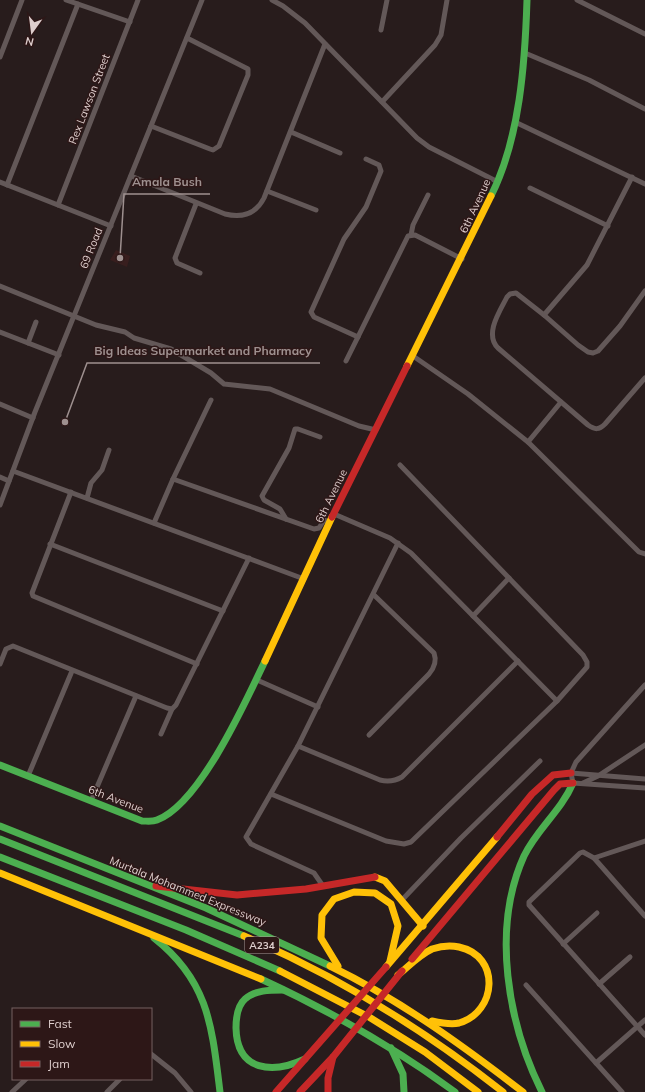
<svg xmlns="http://www.w3.org/2000/svg" width="645" height="1092" viewBox="0 0 645 1092" font-family="Mulish,sans-serif">
<style>
.built{fill:#381e1e}
.lines{fill:none;stroke-linecap:round;stroke-linejoin:round}
.street{stroke:#635858;stroke-width:5}
.fast{stroke:#4caf50;stroke-width:7}
.slow{stroke:#ffc107;stroke-width:7}
.jam{stroke:#c62828;stroke-width:7}
.labels{text-anchor:middle;stroke-width:3;stroke-linejoin:round;paint-order:stroke}
.shield{fill:#2d1717;stroke:#a99796;stroke-width:1}
.shield-label{font-size:10px;font-weight:bold;fill:#dececd}
.street-label{font-size:11px;fill:#dececd;stroke:#2d1717}
.leader{fill:none;stroke:#9e908f;stroke-width:1.5}
.callout-dot{fill:#9e908f;stroke:#2d1717;stroke-width:1.5}
.callout-label{font-size:12px;text-anchor:middle;font-weight:bold;fill:#9e908f;stroke:#2d1717;stroke-width:3;stroke-linejoin:round;paint-order:stroke}
</style>
<rect width="100%" height="100%" fill="#281c1c"/>
<polygon class="built" points="116,250 130,256 127,267 110,260"/>
<g class="lines">
<g class="street">
<polyline points="66,0 130,22"/>
<polyline points="272,0 283,6 305,23 417,138 429,147 498,182"/>
<polyline points="577,0 645,34"/>
<polyline points="381,30 387,0"/>
<polyline points="525,53 589,80 645,109"/>
<polyline points="0,57 22,0"/>
<polyline points="382,102 435,45 441,35 447,0"/>
<polyline points="515,122 645,184"/>
<polyline points="151,126 210,149 213,150 219,146 248,75 248,69 187,38"/>
<polyline points="291,132 340,153"/>
<path d="M 131,176 L 225,214 C 242,218 256,214 264,198 L 325,44"/>
<polyline points="0,182 111,226"/>
<polyline points="7,185 78,4"/>
<polyline points="530,188 608,226"/>
<polyline points="267,191 316,210"/>
<polyline points="196,204 175,258 177,263 200,273"/>
<polyline points="58,205 138,0"/>
<polyline points="411,235 413,225 428,195"/>
<polyline points="0,286 96,325 125,332 134,338 171,349 211,373 224,384 270,389 359,426 376,430"/>
<path d="M 645,291 L 620,326 L 598,351 L 593,353 L 588,352 L 578,345 L 544,315 L 516,293 L 510,294 L 507,297 C 500,311 484,334 498,348 L 588,425 C 595,430 599,430 605,424 L 645,378"/>
<polyline points="544,315 587,265 632,177"/>
<polyline points="0,332 59,355"/>
<polyline points="358,337 314,317 311,312 344,239 366,207 381,171 379,165 366,159"/>
<polyline points="28,343 36,322"/>
<polyline points="413,356 468,394 528,442 639,552 645,554"/>
<polyline points="346,361 408,236 415,235 421,238 462,259"/>
<polyline points="0,404 33,418"/>
<polyline points="528,442 561,402"/>
<polyline points="13,471 304,579"/>
<polyline points="0,477 9,481"/>
<polyline points="173,479 314,529 319,528 324,520 330,522"/>
<polyline points="71,492 32,593 33,596 197,664"/>
<polyline points="87,498 91,483 102,470 109,450"/>
<polyline points="0,505 35,412 202,0"/>
<polyline points="334,514 390,538 411,553 557,701"/>
<polyline points="286,519 280,509 264,500 262,496 289,448 295,429 298,429 320,437"/>
<polyline points="154,523 173,479 211,400"/>
<polyline points="50,544 223,611"/>
<polyline points="473,616 509,578"/>
<polyline points="0,664 6,649 13,646 167,708 172,709 176,705 249,558"/>
<polyline points="257,680 318,707"/>
<polyline points="645,685 576,762 571,773 573,783 645,788"/>
<polyline points="161,734 172,709"/>
<path d="M 369,735 L 429,674 C 434,668 437,661 434,653 L 374,595"/>
<path d="M 298,746 L 380,780 C 388,782 395,781 402,777 L 518,661"/>
<polyline points="571,773 645,779"/>
<polyline points="28,776 72,671"/>
<polyline points="583,783 598,776 645,745"/>
<polyline points="271,794 386,841 404,844 411,842 557,701 587,667 587,662 583,655 400,465"/>
<polyline points="91,801 136,696"/>
<polyline points="594,858 645,841"/>
<polyline points="323,886 314,873 251,844 246,837 298,746 398,543"/>
<polyline points="401,901 461,838 540,761"/>
<polyline points="645,916 594,858 583,852 580,853 529,902 529,905 645,1035"/>
<polyline points="563,944 597,913"/>
<polyline points="599,984 630,957"/>
<polyline points="526,985 622,1092"/>
<polyline points="151,1054 175,1073 191,1092"/>
<polyline points="596,1063 645,1020"/>
<polyline points="12,1092 26,1079"/>
<polyline points="107,1092 120,1079"/>
</g>
<g class="fast">
<path d="M 491,196 C 520,138 525,63 527,0"/>
<path d="M 0,765 L 142,821 C 147,821 152,822 157,820 C 200,804 246,701 265,661"/>
<polyline points="0,826 206,908 330,966"/>
<polyline points="0,839 244,936"/>
<polyline points="0,857 186,930 280,971"/>
<path d="M 154,938 C 209,981 212,1027 220,1092"/>
<path d="M 261,979 C 330,1011 394,1047 455,1092"/>
<path d="M 283,990 C 270,990 255,990 245,999 C 237,1006 236,1018 236,1028 C 237,1072 273,1074 305,1059"/>
<polyline points="391,1048 403,1074 404,1092"/>
<path d="M 542,1092 C 508,1024 491,929 524,856 C 537,829 561,811 573,783"/>
</g>
<g class="slow">
<polyline points="407,366 491,196"/>
<polyline points="265,661 332,517"/>
<polyline points="0,873 261,979"/>
<polyline points="375,877 385,881 423,926"/>
<path d="M 244,936 C 338,976 423,1029 503,1092"/>
<path d="M 330,966 C 400,1000 462,1045 523,1092"/>
<polyline points="338,966 321,938 322,915 334,899 354,892 375,893 391,904 398,926 390,961"/>
<polyline points="386,967 497,837"/>
<polyline points="280,971 369,1017 425,1052 478,1092"/>
<path d="M 398,975 C 409,966 419,955 432,949 C 441,946 450,945 459,947 C 501,956 497,1012 459,1023 C 451,1025 441,1023 432,1021"/>
</g>
<g class="jam">
<polyline points="332,517 407,366"/>
<polyline points="497,837 532,794 553,775 571,773"/>
<polyline points="156,886 237,895 306,889 375,877"/>
<polyline points="412,959 554,790 560,784 573,783"/>
<polyline points="276,1092 386,967"/>
<polyline points="300,1092 333,1057 402,971"/>
<polyline points="328,1092 328,1078 333,1057"/>
</g>
</g>
<g class="labels">
<rect class="shield" x="245" y="937" width="34" height="16" rx="3"/>
<g class="shield-label">
<text x="262" y="949">A234</text>
</g>
<g class="street-label">
<text transform="translate(89 99) rotate(-69)" y="4">Rex Lawson Street</text>
<text transform="translate(475 206) rotate(-65)" y="4">6th Avenue</text>
<text transform="translate(91 248) rotate(-68)" y="4">69 Road</text>
<text transform="translate(331 496) rotate(-64)" y="4">6th Avenue</text>
<text transform="translate(116 799) rotate(21)" y="4">6th Avenue</text>
<text transform="translate(188 891) rotate(22)" y="4">Murtala Mohammed Expressway</text>
</g>
</g>
<path class="leader" d="M120 258L124 194H210M65 422L87 363H320"/>
<g class="callout-dot">
<circle cx="120" cy="258" r="4"/>
<circle cx="65" cy="422" r="4"/>
</g>
<g class="callout-label">
<text x="167" y="186">Amala Bush</text>
<text x="203" y="355">Big Ideas Supermarket and Pharmacy</text>
</g>
<rect x="12" y="1008" width="140" height="72" fill="#2d1717" stroke="#746060"/>
<rect x="20" y="1021" width="20" height="6" fill="#4caf50" stroke="#746060"/>
<text x="48" y="1028" font-size="12" fill="#dececd">Fast</text>
<rect x="20" y="1041" width="20" height="6" fill="#ffc107" stroke="#746060"/>
<text x="48" y="1048" font-size="12" fill="#dececd">Slow</text>
<rect x="20" y="1061" width="20" height="6" fill="#c62828" stroke="#746060"/>
<text x="48" y="1068" font-size="12" fill="#dececd">Jam</text>
<g transform="translate(32 32) rotate(194)" stroke="#2d1717" stroke-width="3" paint-order="stroke">
<path d="M0-3L7 15L0 10L-7 15Z" fill="#dececd"/>
<text y="-6" font-size="11" font-weight="bold" text-anchor="middle" fill="#dececd">N</text>
</g>
</svg>
